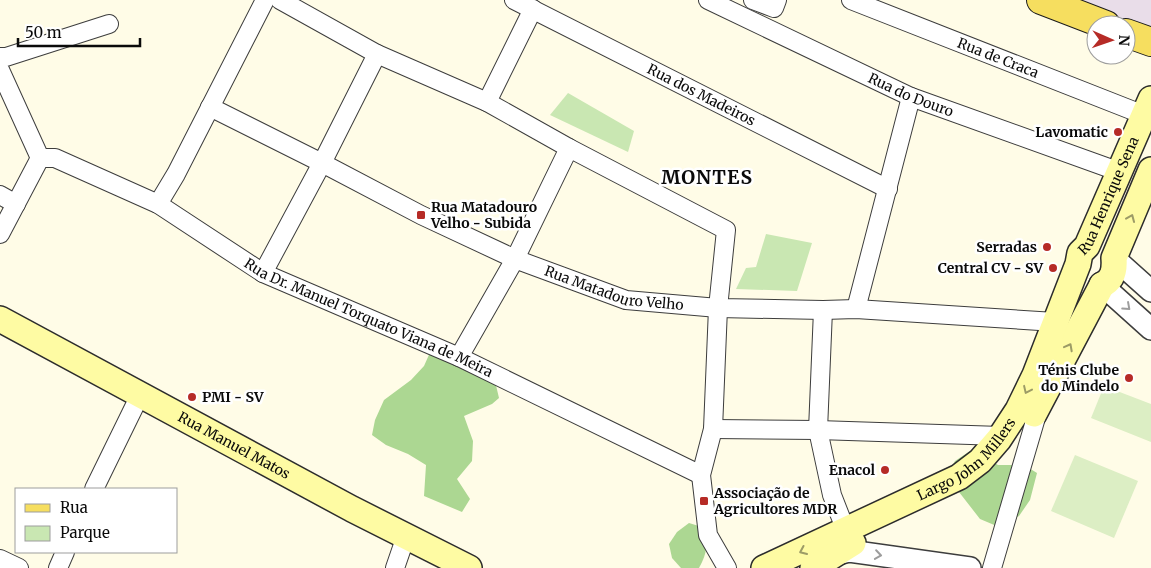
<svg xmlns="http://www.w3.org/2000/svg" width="1151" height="568" viewBox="0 0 1151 568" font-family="Merriweather,serif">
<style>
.industrial{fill:#e9dde9}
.green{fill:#c9e7b2}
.forest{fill:#acd792}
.pitch{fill:#dceec4}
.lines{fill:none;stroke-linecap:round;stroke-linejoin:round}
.minor-casing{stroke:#3d3d3d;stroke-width:20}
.tertiary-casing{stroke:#3d3d3d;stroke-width:24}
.secondary-casing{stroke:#2c2c2c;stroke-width:28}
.primary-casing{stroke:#1b1b1b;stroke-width:30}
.minor{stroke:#fff;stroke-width:18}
.tertiary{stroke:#fff;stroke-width:21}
.secondary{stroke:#fefba3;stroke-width:25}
.primary{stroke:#f6de5f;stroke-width:28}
.oneway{stroke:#9c9b66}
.oneway2{stroke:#9d9d9d}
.poi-dot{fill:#b62b26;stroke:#fff;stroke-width:2}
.labels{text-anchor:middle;stroke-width:5;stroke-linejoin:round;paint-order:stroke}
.street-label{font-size:14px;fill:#0a0a0a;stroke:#fff}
.poi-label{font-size:14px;font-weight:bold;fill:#0a0a0a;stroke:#fff;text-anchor:end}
.district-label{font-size:19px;font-weight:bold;letter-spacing:1px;fill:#0a0a0a;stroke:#fff}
</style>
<rect width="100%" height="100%" fill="#fffce7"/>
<polygon class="industrial" points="1073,0 1151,0 1151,31"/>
<g class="green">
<polygon points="568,93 634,131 628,152 550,115"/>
<polygon points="766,234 812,243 797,291 736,289 746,268 756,267"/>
</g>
<g class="forest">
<polygon points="432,348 494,377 499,398 492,404 464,416 473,441 472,461 457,479 470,499 462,512 424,496 426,465 408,454 386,445 372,435 375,420 384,400 411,380 424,366"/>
<polygon points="973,449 998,465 1024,465 1037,473 1030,500 1019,516 999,527 980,519 959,492 950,470 955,461"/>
<path d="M 689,523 L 702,527 C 708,543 708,552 699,568 L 681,568 L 672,558 L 669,544 L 677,532 Z"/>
</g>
<g class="pitch">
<polygon points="1104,386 1151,404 1151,442 1091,418"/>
<polygon points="1075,455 1138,481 1114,538 1051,511"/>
</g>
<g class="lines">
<g class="minor-casing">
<g id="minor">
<polyline points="280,0 377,54 487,102 569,148 726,230 718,308 713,429 701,475 708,535 727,568"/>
<path id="s1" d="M 514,0 L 888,189"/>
<path id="s2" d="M 708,0 L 911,97 L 1120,172"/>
<polyline points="753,0 774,8 777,0"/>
<path id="s3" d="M 851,0 L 1144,115"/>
<polyline points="0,57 6,57 109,24"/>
<polyline points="0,70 40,158"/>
<polyline points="487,102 533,9"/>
<path id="s4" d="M 210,107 L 322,163 L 421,215 L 515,259 L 626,300 L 718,308 L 823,310 L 856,309 L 1055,322"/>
<path id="s5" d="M 40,158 L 55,158 L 158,204 L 263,273 L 459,357 L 701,475"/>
<polyline points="0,195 16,204"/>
<polyline points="158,204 176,174 265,0"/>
<polyline points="0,234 40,158"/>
<polyline points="263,273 322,163 377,54"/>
<polyline points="856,309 911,97"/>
<polyline points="823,310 818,430 832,495 846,531"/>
<polyline points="459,357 515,259 569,148"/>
<polyline points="713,429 818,430 1001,436"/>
<polyline points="94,489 140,395"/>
<polyline points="0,559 19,568"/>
<polyline points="58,568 65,552"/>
<polyline points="395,568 406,536"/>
<polyline points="992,568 1040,404"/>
</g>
</g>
<g class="tertiary-casing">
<g id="tertiary">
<polyline points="1114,258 1151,291"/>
<polyline points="1102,285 1151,329"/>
<polyline points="833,555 849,551 970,568"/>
</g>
</g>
<g class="secondary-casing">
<g id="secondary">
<path d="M 1102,285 C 1113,280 1115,270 1114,258 L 1151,170"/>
<path id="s6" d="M 0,319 L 352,509 L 469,568"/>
<polyline points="1034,414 1102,285"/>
<path id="s7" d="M 764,568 L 959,477 L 980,461 L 999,439 L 1018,410 L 1035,375 L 1078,264 L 1080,253 L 1087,246 L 1151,99"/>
<polyline points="813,568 853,543"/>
</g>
</g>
<g class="primary-casing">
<g id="primary">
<polyline points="1041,0 1106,25"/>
<polyline points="1126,33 1151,42"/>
</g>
</g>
<use href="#minor" class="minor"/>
<use href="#tertiary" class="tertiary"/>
<use href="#secondary" class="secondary"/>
<use href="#primary" class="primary"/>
</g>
<defs><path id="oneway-chevron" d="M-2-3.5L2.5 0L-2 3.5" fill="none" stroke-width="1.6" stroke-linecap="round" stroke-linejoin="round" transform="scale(1.25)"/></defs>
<g class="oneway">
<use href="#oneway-chevron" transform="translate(1131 218) rotate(-67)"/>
<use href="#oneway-chevron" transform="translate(1069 347) rotate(-62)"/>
<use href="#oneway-chevron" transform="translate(1027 390) rotate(115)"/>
<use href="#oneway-chevron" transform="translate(803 551) rotate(156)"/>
</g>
<g class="oneway2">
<use href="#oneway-chevron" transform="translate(1127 307) rotate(42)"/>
<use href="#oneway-chevron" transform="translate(878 555) rotate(8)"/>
</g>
<g class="poi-dot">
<circle cx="1118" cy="132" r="5"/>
<rect x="416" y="210" width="10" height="10" rx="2.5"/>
<circle cx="1047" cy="247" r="5"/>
<circle cx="1053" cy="268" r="5"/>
<circle cx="1129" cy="378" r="5"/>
<circle cx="192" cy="397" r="5"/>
<circle cx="885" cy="470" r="5"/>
<rect x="699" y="496" width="10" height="10" rx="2.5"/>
</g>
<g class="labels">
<g class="street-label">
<text dy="5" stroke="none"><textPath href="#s3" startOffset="158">Rua de Craca</textPath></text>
<text dy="5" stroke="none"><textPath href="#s1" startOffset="210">Rua dos Madeiros</textPath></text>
<text dy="5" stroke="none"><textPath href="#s2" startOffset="224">Rua do Douro</textPath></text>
<text dy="5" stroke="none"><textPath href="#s7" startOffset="539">Rua Henrique Sena</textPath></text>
<text dy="5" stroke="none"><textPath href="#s4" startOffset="445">Rua Matadouro Velho</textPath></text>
<text dy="5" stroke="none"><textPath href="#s5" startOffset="368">Rua Dr. Manuel Torquato Viana de Meira</textPath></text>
<text dy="5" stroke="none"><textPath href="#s6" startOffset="266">Rua Manuel Matos</textPath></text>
<text dy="5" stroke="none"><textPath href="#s7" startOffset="232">Largo John Millers</textPath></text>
</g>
<g class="poi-label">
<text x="1108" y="137">Lavomatic</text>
<text x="431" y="212" text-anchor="start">Rua Matadouro<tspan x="431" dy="16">Velho - Subida</tspan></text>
<text x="1037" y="252">Serradas</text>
<text x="1043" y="273">Central CV - SV</text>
<text x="1119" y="375">Ténis Clube<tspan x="1119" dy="16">do Mindelo</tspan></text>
<text x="202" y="402" text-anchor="start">PMI - SV</text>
<text x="875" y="475">Enacol</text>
<text x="714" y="498" text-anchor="start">Associação de<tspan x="714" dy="16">Agricultores MDR</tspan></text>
</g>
<g class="district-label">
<text x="707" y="184">MONTES</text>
</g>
</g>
<rect x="15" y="488" width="162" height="65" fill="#ffffff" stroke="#9d9d9d"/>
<rect x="25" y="504" width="25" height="8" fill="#f6de5f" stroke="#9d9d9d"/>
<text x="60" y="513" font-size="15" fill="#0a0a0a">Rua</text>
<rect x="25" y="526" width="25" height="15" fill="#c9e7b2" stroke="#9d9d9d"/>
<text x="60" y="538" font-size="15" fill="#0a0a0a">Parque</text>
<g transform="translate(1111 40) rotate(92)"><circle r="24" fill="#ffffff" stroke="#9d9d9d"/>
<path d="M0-4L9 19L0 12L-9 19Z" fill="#b62b26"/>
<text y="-8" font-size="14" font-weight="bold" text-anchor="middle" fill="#0a0a0a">N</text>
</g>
<path d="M18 38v8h122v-8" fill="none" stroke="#0a0a0a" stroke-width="2.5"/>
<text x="25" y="38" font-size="15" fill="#0a0a0a" stroke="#ffffff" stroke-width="4" paint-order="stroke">50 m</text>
</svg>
